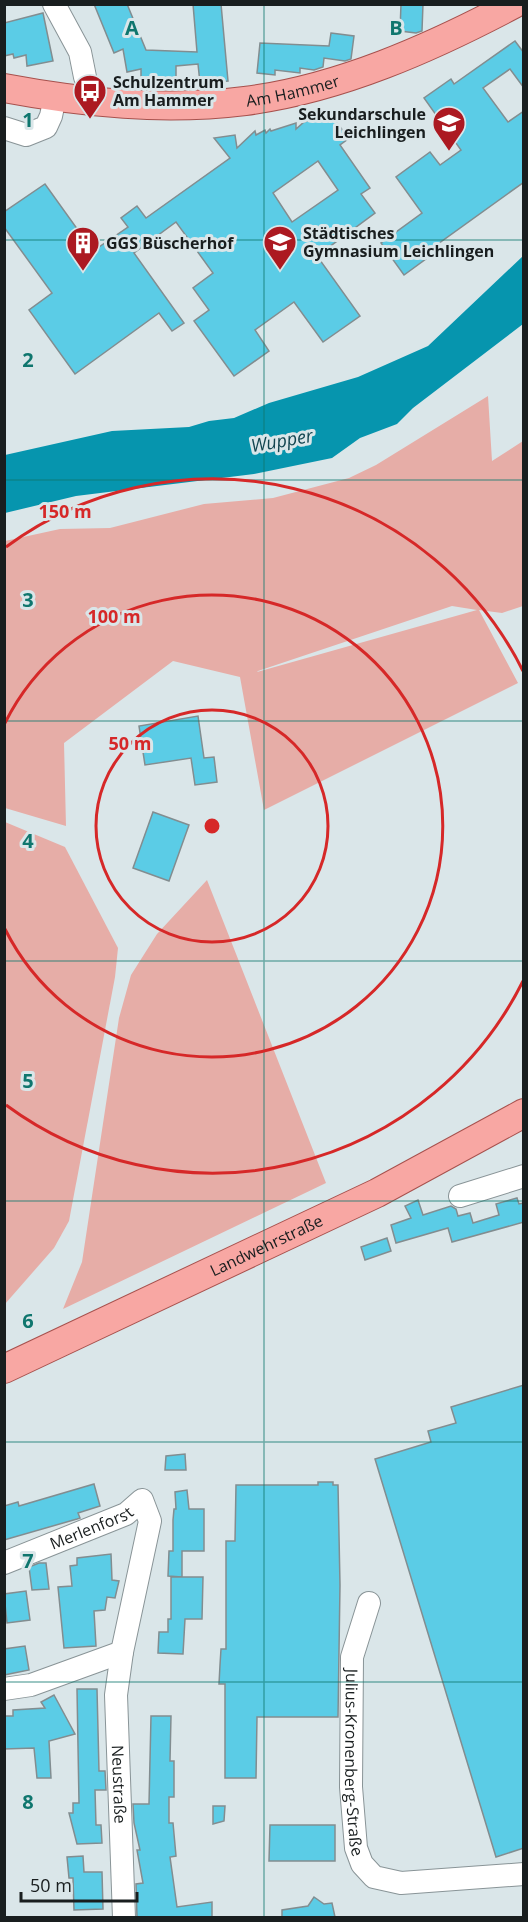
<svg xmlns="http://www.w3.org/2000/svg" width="528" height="1922" viewBox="0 0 528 1922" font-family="'Open Sans',sans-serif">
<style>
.green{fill:#e6ada7;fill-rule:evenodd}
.water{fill:#0695ae}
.building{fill:#5bcce6;stroke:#828d90;stroke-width:1.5;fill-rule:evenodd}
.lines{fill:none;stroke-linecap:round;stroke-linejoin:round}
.minor-casing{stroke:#899497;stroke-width:24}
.major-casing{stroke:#a7514d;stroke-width:30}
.minor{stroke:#fff;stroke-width:22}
.major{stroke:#f8a7a3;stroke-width:28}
.grid{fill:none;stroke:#0f766e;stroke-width:1.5;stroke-opacity:0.55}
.ring{fill:none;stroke:#d62828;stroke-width:3}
.labels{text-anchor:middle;stroke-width:6;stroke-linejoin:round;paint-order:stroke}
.poi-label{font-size:16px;font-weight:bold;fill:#191e1f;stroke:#dae6e9;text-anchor:start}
.street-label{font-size:16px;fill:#191e1f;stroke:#dae6e9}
.water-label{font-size:18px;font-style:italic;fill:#124550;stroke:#dae6e9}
.grid-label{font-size:20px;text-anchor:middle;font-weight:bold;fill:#0f766e;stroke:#dae6e9;stroke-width:6;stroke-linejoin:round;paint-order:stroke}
.centre{fill:#d62828;stroke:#dae6e9;stroke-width:3}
.ring-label{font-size:18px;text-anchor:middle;font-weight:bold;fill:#d62828;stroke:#dae6e9;stroke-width:6;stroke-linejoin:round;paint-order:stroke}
</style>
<rect width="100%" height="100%" fill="#dae6e9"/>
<g class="green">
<path d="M 488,396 L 492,461 L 523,441 L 523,606 L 502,613 L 479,610 L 518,683 L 264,810 L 240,677 L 173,661 L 64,743 L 66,826 L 5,808 L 5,541 L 60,529 L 110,528 L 204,504 L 273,498 L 349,478 L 376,465 ZM 452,606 L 477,610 L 257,672 L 258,671 Z"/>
<polygon points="5,822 65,847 118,948 115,977 69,1221 54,1248 5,1304"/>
<polygon points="207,880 326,1183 63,1309 82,1262 119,1018 131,975 157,934"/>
</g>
<polygon class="water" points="523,256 523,324 413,408 397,424 360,438 332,458 254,474 76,496 5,513 5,455 112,431 189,427 209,421 234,418 269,403 358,377 428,346"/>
<g class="building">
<polygon points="94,4 127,4 146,50 197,52 193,4 221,4 228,81 200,83 198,64 176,66 176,81 141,80 141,69 127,72 123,49 114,53"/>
<polygon points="401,4 423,4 422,31 416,33 400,31"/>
<polygon points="43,13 53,61 27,66 26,55 14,58 13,54 4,56 4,23"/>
<polygon points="331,33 354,36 351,59 345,61 324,58 323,67 314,70 300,68 300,73 275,70 275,75 257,73 260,43 329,46"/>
<polygon points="515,41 524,53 524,88 510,69 483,88 508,122 524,111 524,182 438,244 441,248 404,275 381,243 422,213 396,177 430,152 440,165 461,150 424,98 451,79 454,84"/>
<path d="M 332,114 L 348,139 L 340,145 L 370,188 L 361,194 L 375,213 L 317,256 L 360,316 L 323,342 L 294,302 L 255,330 L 269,351 L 234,376 L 194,321 L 209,310 L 193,288 L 213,273 L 176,222 L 134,253 L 184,323 L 172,331 L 159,313 L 75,374 L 29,310 L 52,293 L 4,227 L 4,212 L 45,184 L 93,251 L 128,227 L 121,218 L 137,206 L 146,218 L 230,158 L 214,138 L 235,135 L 237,148 L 255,131 L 256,135 L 265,130 L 266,133 L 270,129 L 271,131 L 296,123 L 296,129 L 304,122 ZM 318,161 L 338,190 L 292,222 L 273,193 Z"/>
<polygon points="198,716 204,758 214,757 217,782 195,785 191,758 145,765 139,726"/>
<polygon points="153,812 189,825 169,881 133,868"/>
<polygon points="517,1198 519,1204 524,1203 524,1222 452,1242 448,1228 396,1243 391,1225 411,1218 405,1206 418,1200 423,1215 451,1206 456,1209 458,1216 470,1213 473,1223 499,1215 496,1204"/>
<polygon points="387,1238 391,1251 365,1260 361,1247"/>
<polygon points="524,1385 524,1848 496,1857 375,1459 431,1442 428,1431 456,1423 451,1407"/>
<polygon points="185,1454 186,1470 165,1470 166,1456"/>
<polygon points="318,1482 333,1482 333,1485 338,1485 340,1585 338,1717 257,1717 256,1778 225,1778 225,1684 219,1684 220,1665 221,1649 226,1649 226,1541 235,1541 236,1485 318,1485"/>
<polygon points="94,1484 100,1506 78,1513 80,1518 77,1519 4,1540 4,1506 18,1502 19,1506"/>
<polygon points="187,1490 189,1509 204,1509 204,1551 182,1551 182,1577 168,1576 169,1551 173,1551 173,1520 174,1509 176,1509 175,1492"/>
<polygon points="111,1554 112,1580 119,1581 115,1598 107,1597 105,1610 94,1611 96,1646 64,1648 58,1587 72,1586 70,1566 77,1565 77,1558"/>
<polygon points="39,1563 46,1563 49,1589 32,1590 29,1567"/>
<polygon points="171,1577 203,1577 202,1619 185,1619 183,1654 158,1653 159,1632 168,1632 168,1619 171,1619"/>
<polygon points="26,1591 30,1620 7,1623 4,1594"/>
<polygon points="25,1646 29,1670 4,1675 4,1649"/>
<polygon points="77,1689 97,1689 99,1771 105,1771 106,1790 95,1790 96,1825 101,1825 102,1843 77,1844 69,1813 73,1813 73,1803 79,1803"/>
<polygon points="54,1695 75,1734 49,1741 51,1778 37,1778 34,1748 4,1749 4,1716 13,1716 13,1710 45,1708 41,1702"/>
<polygon points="151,1716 171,1716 170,1761 174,1761 174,1797 169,1797 169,1823 173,1823 176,1856 170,1857 177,1907 212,1902 212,1917 137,1917 136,1884 143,1883 137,1850 140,1850 134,1823 133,1804 149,1804"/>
<polygon points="213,1806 225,1806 224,1821 213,1824"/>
<polygon points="270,1825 335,1825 335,1861 269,1861"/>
<polygon points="83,1856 84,1872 102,1872 103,1909 74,1910 73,1878 69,1878 67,1857"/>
<polygon points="314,1897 324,1904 332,1903 335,1917 282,1917 282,1910 308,1906"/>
</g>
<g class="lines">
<g class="minor-casing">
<g id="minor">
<polyline points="54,4 80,52 85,77"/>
<polyline points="4,128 26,135 46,127 51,116 55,97"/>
<polyline points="460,1196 524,1176"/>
<path id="s1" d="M 4,1563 L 126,1514 L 142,1500 L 150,1521 L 122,1652 L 116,1695 L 124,1918"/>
<path id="s2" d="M 369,1603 L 352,1657 L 351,1787 L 356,1848 L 362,1864 L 374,1877 L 401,1883 L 524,1874"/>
<polyline points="4,1689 31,1685 122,1652"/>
</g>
</g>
<g class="major-casing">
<g id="major">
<path id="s3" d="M 4,88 C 84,103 164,111 245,101 C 339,89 431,48 514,4"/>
<path id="s4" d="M 4,1369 L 377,1193 L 524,1113"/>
</g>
</g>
<use href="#minor" class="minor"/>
<use href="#major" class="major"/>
</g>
<path class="grid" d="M 264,4 L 264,1918M 4,240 L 524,240M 4,480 L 524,480M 4,721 L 524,721M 4,961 L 524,961M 4,1201 L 524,1201M 4,1442 L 524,1442M 4,1682 L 524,1682"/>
<g class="ring">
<circle cx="212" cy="826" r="116"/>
<path d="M5 723A231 231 0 1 1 5 929"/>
<path d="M523 981A347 347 0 0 1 6 1105M6 547A347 347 0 0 1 523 671"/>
</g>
<defs>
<g id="bus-pin" transform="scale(1.725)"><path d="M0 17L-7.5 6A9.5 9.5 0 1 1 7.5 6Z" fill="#ac1921" stroke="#dae6e9"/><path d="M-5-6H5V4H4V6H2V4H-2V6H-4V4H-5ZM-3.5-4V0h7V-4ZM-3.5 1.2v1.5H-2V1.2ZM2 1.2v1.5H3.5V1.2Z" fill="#fff"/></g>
<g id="school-pin" transform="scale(1.725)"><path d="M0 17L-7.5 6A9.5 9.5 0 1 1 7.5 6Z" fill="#ac1921" stroke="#dae6e9"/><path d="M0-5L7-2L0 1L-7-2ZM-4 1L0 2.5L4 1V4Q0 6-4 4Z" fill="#fff"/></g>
<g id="building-pin" transform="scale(1.725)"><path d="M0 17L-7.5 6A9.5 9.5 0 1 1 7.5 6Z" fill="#ac1921" stroke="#dae6e9"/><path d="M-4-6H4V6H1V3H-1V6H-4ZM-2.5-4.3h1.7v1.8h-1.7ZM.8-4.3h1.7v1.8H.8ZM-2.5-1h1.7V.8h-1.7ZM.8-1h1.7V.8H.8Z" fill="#fff"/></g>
</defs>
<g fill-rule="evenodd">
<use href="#bus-pin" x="90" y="91"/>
<use href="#school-pin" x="449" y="123"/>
<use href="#school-pin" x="280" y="242"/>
<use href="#building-pin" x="83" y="243"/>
</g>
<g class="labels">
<g class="poi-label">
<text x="113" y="88">Schulzentrum<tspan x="113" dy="18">Am Hammer</tspan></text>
<text x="426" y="120" text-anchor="end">Sekundarschule<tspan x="426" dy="18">Leichlingen</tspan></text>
<text x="303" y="239">Städtisches<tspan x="303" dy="18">Gymnasium Leichlingen</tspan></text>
<text x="106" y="249">GGS Büscherhof</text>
</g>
<g class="street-label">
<text dy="6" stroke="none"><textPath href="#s3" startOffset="291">Am Hammer</textPath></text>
<text dy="6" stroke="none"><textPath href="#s4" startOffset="290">Landwehrstraße</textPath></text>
<text dy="6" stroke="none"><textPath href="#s1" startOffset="94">Merlenforst</textPath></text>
<text dy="6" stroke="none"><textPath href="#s2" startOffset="162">Julius-Kronenberg-Straße</textPath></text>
<text dy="6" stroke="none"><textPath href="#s1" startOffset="442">Neustraße</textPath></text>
</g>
<g class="water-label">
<text transform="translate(282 441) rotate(-10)" y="6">Wupper</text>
</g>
</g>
<g class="grid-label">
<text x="132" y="35">A</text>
<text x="396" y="35">B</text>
<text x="28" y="127">1</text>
<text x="28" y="367">2</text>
<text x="28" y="607">3</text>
<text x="28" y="848">4</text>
<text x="28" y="1088">5</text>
<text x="28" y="1328">6</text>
<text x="28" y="1568">7</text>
<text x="28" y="1809">8</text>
</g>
<circle cx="212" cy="826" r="9" class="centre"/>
<g class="ring-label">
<text x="65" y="518">150 m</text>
<text x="114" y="623">100 m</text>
<text x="130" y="750">50 m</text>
</g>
<rect width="528" height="1922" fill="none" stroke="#191e1f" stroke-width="12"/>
<path d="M21 1892v9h116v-9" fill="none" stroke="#191e1f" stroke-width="3"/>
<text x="30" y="1892" font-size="18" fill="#191e1f" stroke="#dae6e9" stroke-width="4.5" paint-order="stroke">50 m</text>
</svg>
